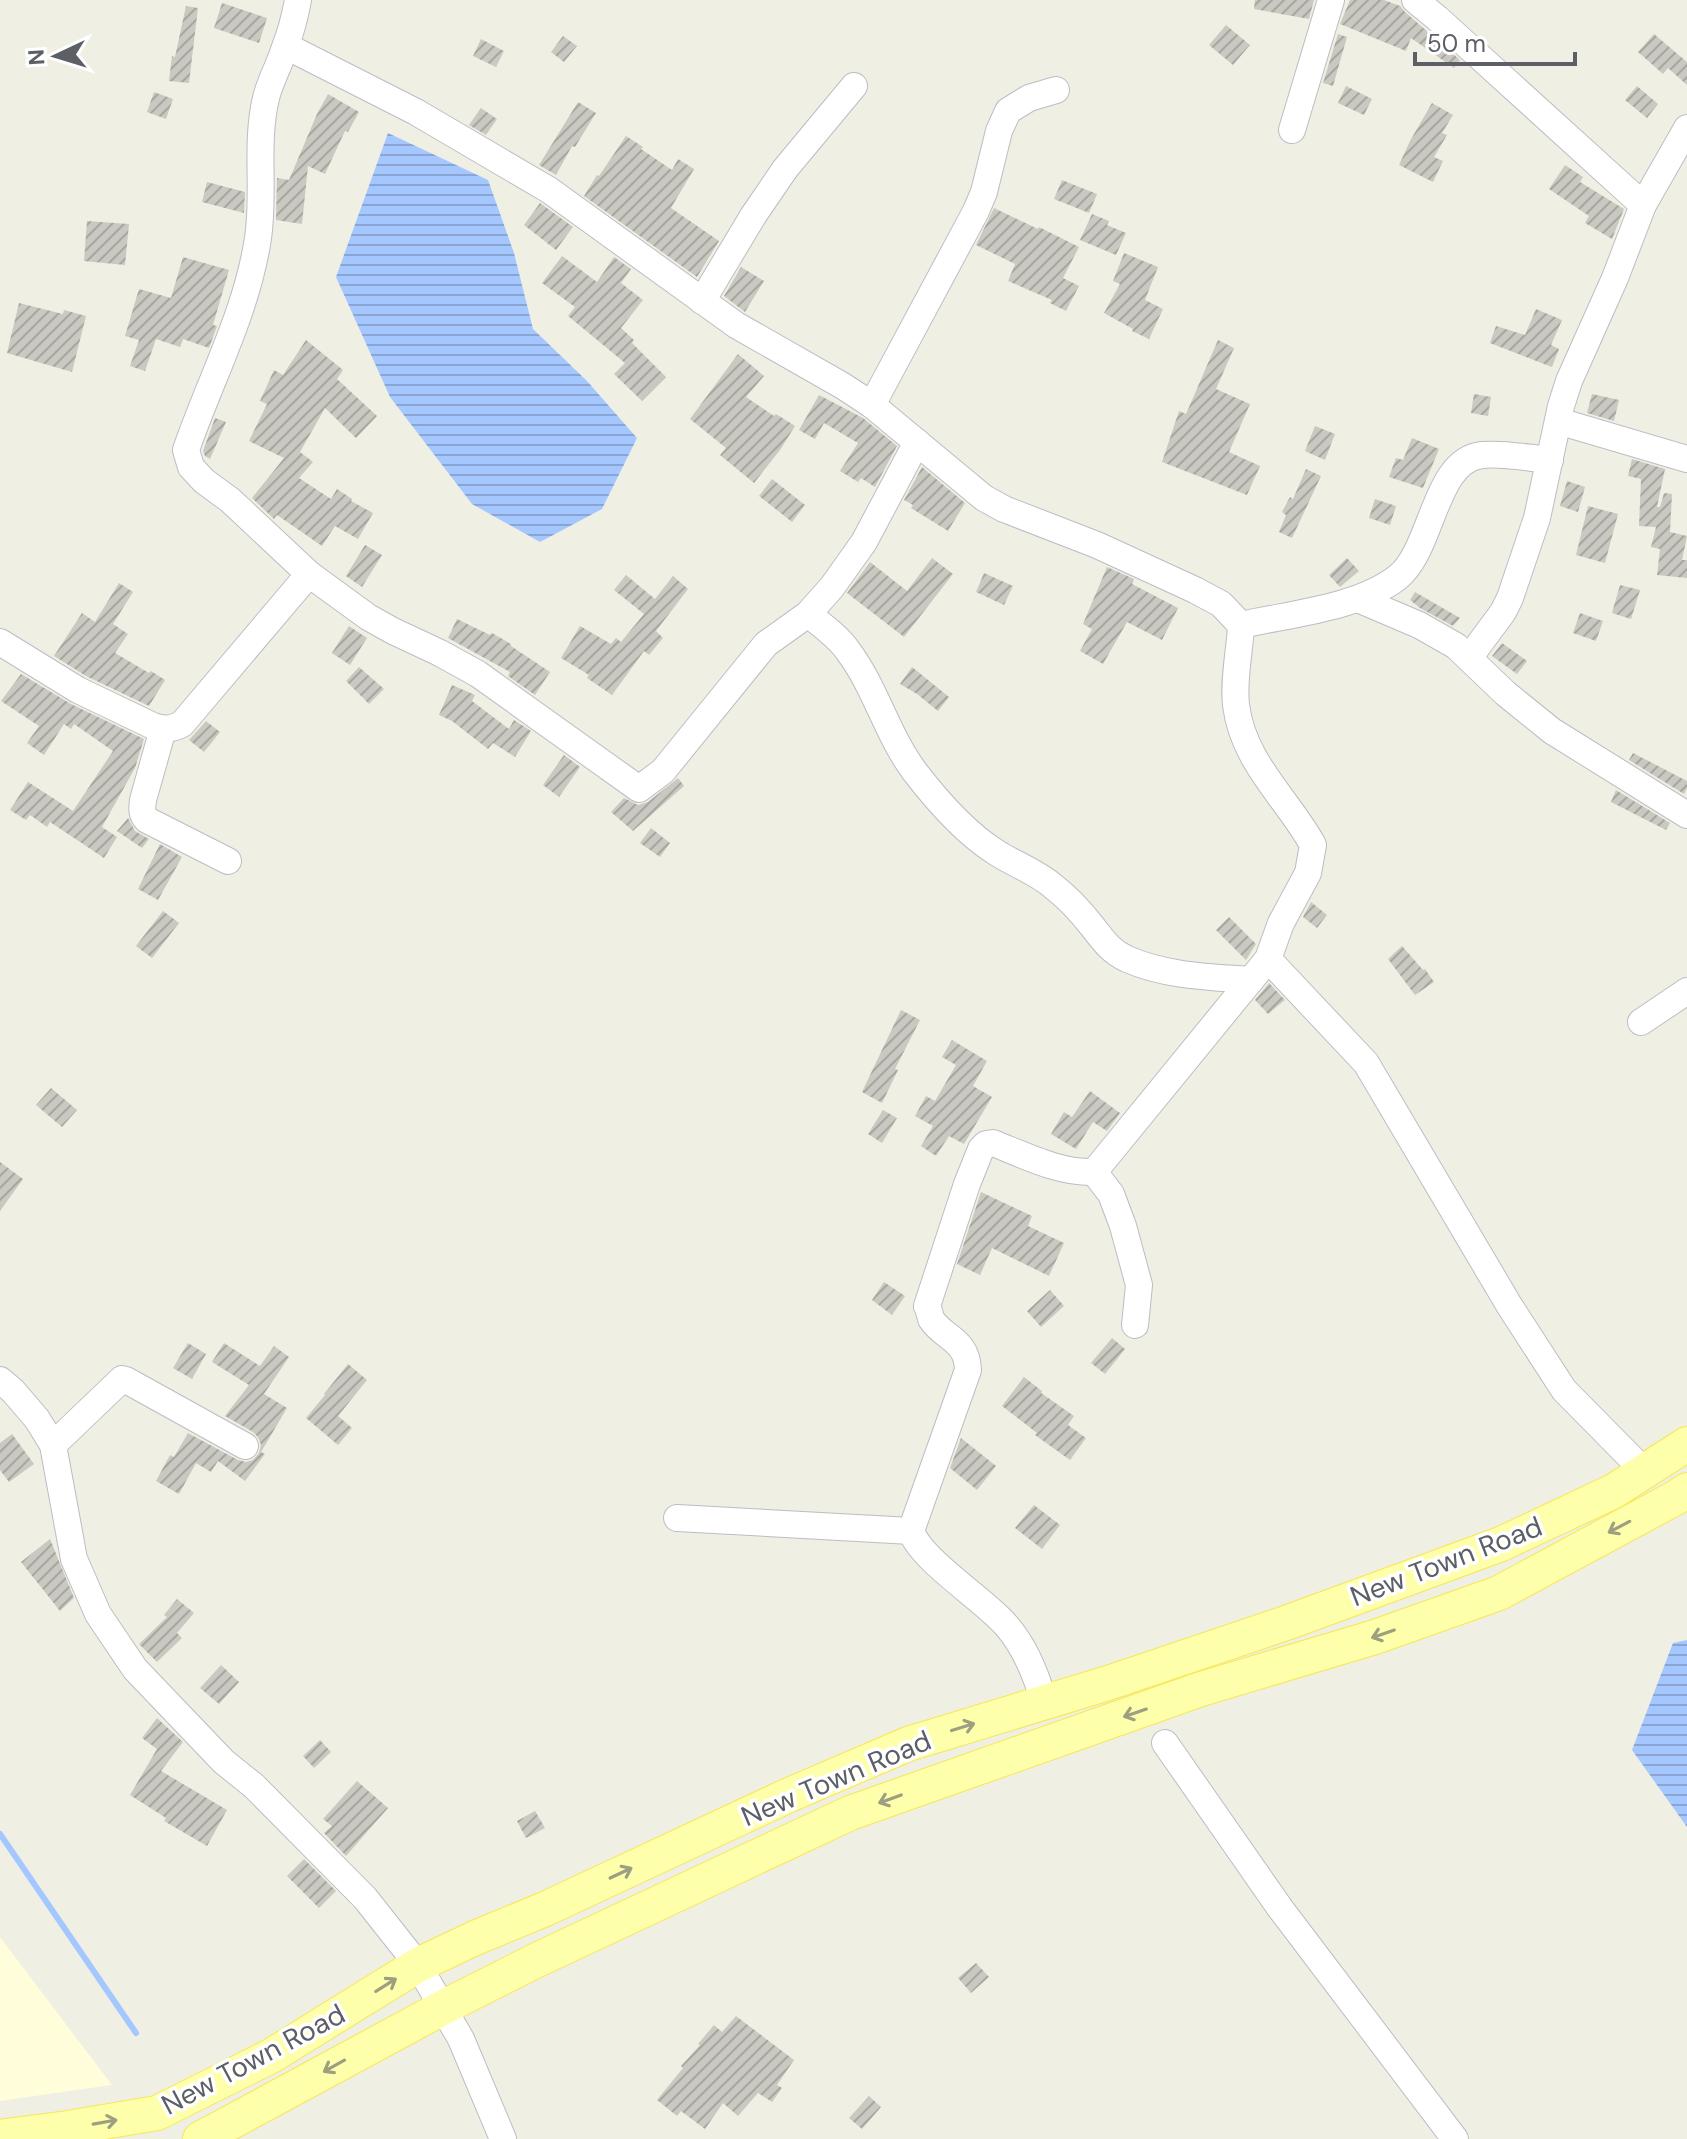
<svg xmlns="http://www.w3.org/2000/svg" width="1687" height="2139" viewBox="0 0 1687 2139" font-family="'DM Sans',sans-serif">
<style>
.commercial{fill:#fffdda}
.water{fill:url(#water-rules)}
.lines{fill:none;stroke-linecap:round;stroke-linejoin:round}
.stream{stroke:#a5c7ff;stroke-width:6}
.building{fill:url(#building-hatch)}
.minor-casing{stroke:#bcbdc4;stroke-width:28}
.major-casing{stroke:#f8e754;stroke-width:36}
.minor{stroke:#fff;stroke-width:26}
.major{stroke:#feffaa;stroke-width:34}
.oneway{stroke:#9d9f81}
.labels{text-anchor:middle;stroke-width:7;stroke-linejoin:round;paint-order:stroke}
.street-label{font-size:28px;fill:#5c5f66;stroke:#fff}
</style>
<defs>
<pattern id="water-rules" width="6" height="5" patternUnits="userSpaceOnUse" patternTransform="scale(2)"><rect width="6" height="5" fill="#a5c7ff"/><path d="M0 2.5h6" fill="none" stroke="#8aa5d2"/></pattern>
<pattern id="building-hatch" width="6" height="6" patternUnits="userSpaceOnUse" patternTransform="scale(2)"><rect width="6" height="6" fill="#cac9c1"/><path d="M-1 1l2-2M0 6l6-6M5 7l2-2" fill="none" stroke="#a7a6a1"/></pattern>
</defs>
<rect width="100%" height="100%" fill="#efefe4"/>
<polygon class="commercial" points="0,1937 112,2085 0,2101"/>
<g class="water">
<polygon points="388,133 488,180 514,253 533,329 587,381 637,438 602,509 540,542 472,504 390,397 336,277"/>
<polygon points="1687,1640 1687,1827 1632,1750 1673,1643"/>
</g>
<g class="lines">
<polyline class="stream" points="0,1834 136,2033"/>
</g>
<g class="building">
<polygon points="1255,0 1314,0 1309,19 1254,9"/>
<polygon points="1350,0 1384,0 1400,6 1405,12 1460,60 1454,68 1411,38 1406,51 1340,24"/>
<polygon points="222,3 267,18 259,43 214,28"/>
<polygon points="186,6 198,8 189,83 169,81 172,56 175,57"/>
<polygon points="1226,25 1250,45 1233,65 1209,45"/>
<polygon points="1338,34 1347,37 1333,86 1323,83"/>
<polygon points="1654,34 1687,62 1687,85 1668,68 1663,74 1638,52"/>
<polygon points="563,36 577,46 564,62 551,52"/>
<polygon points="481,39 504,51 496,67 473,56"/>
<polygon points="1346,86 1372,99 1364,115 1338,103"/>
<polygon points="1637,86 1658,104 1647,118 1625,100"/>
<polygon points="154,92 173,99 166,119 147,112"/>
<polygon points="328,94 359,112 348,132 345,131 325,174 308,166 302,224 276,220 277,178 289,180 317,114"/>
<polygon points="578,102 596,113 575,147 572,146 556,175 539,165"/>
<polygon points="1432,103 1453,115 1442,133 1447,135 1434,157 1443,161 1433,182 1399,165 1410,141"/>
<polygon points="481,108 497,119 486,135 469,125"/>
<polygon points="626,136 643,147 641,149 672,170 678,159 694,169 671,208 719,241 697,277 584,196 597,175 599,176"/>
<polygon points="1565,165 1583,177 1580,182 1624,209 1612,239 1585,223 1589,216 1549,189"/>
<polygon points="1062,180 1097,194 1089,213 1054,199"/>
<polygon points="207,182 245,192 244,213 202,202"/>
<polygon points="540,203 573,227 556,250 524,225"/>
<polygon points="994,208 1038,229 1039,227 1079,247 1063,278 1079,286 1066,311 1050,303 1052,300 1008,281 1015,264 976,245"/>
<polygon points="1092,214 1109,221 1107,225 1126,233 1116,255 1080,240"/>
<polygon points="87,221 129,224 125,265 84,261"/>
<polygon points="1124,253 1158,267 1145,300 1163,309 1149,339 1132,331 1133,329 1104,313 1120,284 1113,281"/>
<polygon points="562,256 597,282 614,257 631,269 621,283 643,300 621,328 634,340 632,343 666,377 642,401 614,374 625,363 568,316 575,307 542,283"/>
<polygon points="183,257 229,270 213,325 217,326 209,348 183,339 180,347 156,339 145,371 130,366 139,340 125,336 139,289 171,298"/>
<polygon points="741,267 764,281 745,312 724,296"/>
<polygon points="19,303 63,314 64,310 86,316 72,372 7,353"/>
<polygon points="1536,309 1562,320 1551,345 1559,349 1552,367 1490,343 1496,326 1525,335"/>
<polygon points="306,340 343,370 337,379 377,416 356,438 325,408 300,452 313,462 299,478 331,499 337,489 352,499 351,501 373,513 358,539 335,526 322,546 277,515 274,519 252,498 284,458 249,441 267,404 260,401 274,370 283,375"/>
<polygon points="1218,340 1234,348 1216,389 1250,404 1229,452 1260,466 1247,495 1162,462 1179,411 1186,414"/>
<polygon points="738,354 764,376 746,397 774,416 776,414 795,426 780,450 754,483 720,455 726,448 690,419"/>
<polygon points="1474,394 1491,397 1488,416 1471,413"/>
<polygon points="1592,394 1619,400 1614,421 1587,413"/>
<polygon points="819,395 863,418 897,446 875,487 861,478 858,482 840,471 858,443 824,423 815,439 799,430"/>
<polygon points="215,418 226,422 210,459 205,456 203,451"/>
<polygon points="1315,426 1335,434 1325,460 1305,451"/>
<polygon points="1412,438 1439,449 1423,488 1389,477 1396,458 1403,460"/>
<polygon points="1632,459 1665,469 1657,507 1660,507 1664,493 1672,494 1670,532 1687,536 1682,560 1687,560 1687,578 1657,575 1660,549 1651,547 1656,527 1639,526 1641,479 1628,476"/>
<polygon points="922,467 965,503 948,531 911,508 913,505 904,500"/>
<polygon points="1306,469 1321,476 1292,538 1279,532 1286,515 1282,512 1290,497 1293,499"/>
<polygon points="772,479 805,505 792,522 759,496"/>
<polygon points="1567,481 1585,487 1578,512 1560,506"/>
<polygon points="1375,499 1396,506 1390,525 1369,518"/>
<polygon points="1588,506 1618,514 1605,563 1576,555"/>
<polygon points="365,545 382,555 362,587 346,576"/>
<polygon points="932,558 953,574 904,637 847,593 870,562 907,591"/>
<polygon points="1347,558 1359,571 1340,587 1329,575"/>
<polygon points="1107,567 1134,579 1132,584 1178,608 1162,640 1127,622 1103,664 1080,651 1092,629 1083,624"/>
<polygon points="984,573 1013,586 1004,605 976,592"/>
<polygon points="626,575 655,599 673,576 688,589 656,631 663,638 649,655 644,651 612,695 587,678 589,675 561,658 580,626 611,644 616,638 621,642 644,614 614,590"/>
<polygon points="119,583 133,592 113,624 128,634 115,653 149,673 151,671 165,680 149,706 86,676 54,656 82,613 95,622"/>
<polygon points="1620,585 1640,590 1631,619 1612,613"/>
<polygon points="1415,592 1460,618 1453,626 1420,608 1410,600"/>
<polygon points="1580,613 1603,621 1596,641 1573,633"/>
<polygon points="457,619 490,635 492,633 511,644 511,646 550,672 535,695 508,676 510,672 448,638"/>
<polygon points="349,626 367,638 350,665 332,653"/>
<polygon points="1502,643 1527,661 1517,674 1492,656"/>
<polygon points="359,667 384,689 369,704 346,681"/>
<polygon points="912,667 949,697 938,711 917,694 900,684"/>
<polygon points="21,674 71,704 144,739 135,768 102,827 117,837 104,858 50,822 47,827 30,815 26,820 10,810 28,782 73,811 113,751 74,724 71,729 64,724 44,755 27,743 39,726 1,701"/>
<polygon points="452,685 475,695 472,701 509,729 514,720 531,731 515,757 493,743 488,749 452,721 439,715"/>
<polygon points="206,721 220,732 204,752 189,740"/>
<polygon points="1633,753 1687,781 1687,788 1684,794 1629,760"/>
<polygon points="564,755 580,767 559,797 543,785"/>
<polygon points="678,778 684,786 633,831 611,812 624,798 638,805 648,802"/>
<polygon points="1616,790 1670,823 1666,830 1611,802"/>
<polygon points="128,818 135,831 149,839 142,848 117,831"/>
<polygon points="651,828 670,843 660,857 640,843"/>
<polygon points="160,844 182,857 158,900 138,889"/>
<polygon points="1311,902 1327,915 1317,928 1303,917"/>
<polygon points="163,911 179,923 152,958 136,946"/>
<polygon points="1229,917 1256,944 1246,960 1216,930"/>
<polygon points="1402,946 1423,970 1425,969 1434,982 1415,995 1388,959"/>
<polygon points="1269,983 1285,1000 1268,1014 1255,1000"/>
<polygon points="901,1010 920,1020 895,1069 898,1070 882,1103 862,1092"/>
<polygon points="952,1040 987,1061 973,1086 992,1097 964,1144 949,1136 936,1156 921,1146 933,1126 915,1116 926,1096 935,1101 956,1065 942,1057"/>
<polygon points="51,1088 77,1110 62,1127 36,1105"/>
<polygon points="1090,1091 1120,1113 1107,1131 1093,1122 1076,1149 1051,1134 1064,1112 1072,1117"/>
<polygon points="883,1110 897,1118 882,1143 868,1134"/>
<polygon points="0,1162 23,1179 0,1211"/>
<polygon points="981,1192 1032,1216 1028,1226 1064,1243 1049,1276 992,1248 980,1275 957,1264"/>
<polygon points="884,1282 905,1296 892,1315 872,1300"/>
<polygon points="1050,1290 1064,1306 1041,1327 1027,1311"/>
<polygon points="1112,1338 1125,1349 1105,1374 1091,1363"/>
<polygon points="188,1343 206,1354 192,1379 173,1368"/>
<polygon points="224,1343 260,1366 274,1346 289,1357 264,1394 287,1408 261,1452 265,1454 245,1481 218,1461 211,1472 196,1463 179,1494 156,1481 170,1455 174,1457 188,1433 238,1460 246,1462 253,1460 259,1453 261,1445 258,1437 253,1432 225,1416 249,1385 212,1362"/>
<polygon points="348,1364 367,1380 338,1416 352,1428 338,1445 306,1418 325,1395 324,1394"/>
<polygon points="1024,1377 1042,1391 1041,1393 1074,1416 1068,1425 1086,1438 1070,1460 1035,1435 1037,1433 1002,1406"/>
<polygon points="12,1434 34,1464 9,1482 0,1470 0,1443"/>
<polygon points="961,1438 996,1466 977,1490 950,1468"/>
<polygon points="1034,1505 1060,1525 1042,1549 1015,1528"/>
<polygon points="50,1539 74,1598 60,1611 21,1562"/>
<polygon points="177,1599 194,1613 177,1633 182,1638 157,1662 139,1644 167,1617 164,1615"/>
<polygon points="221,1665 239,1682 219,1704 200,1688"/>
<polygon points="157,1718 183,1742 161,1771 227,1810 207,1846 164,1821 166,1818 130,1795 157,1749 142,1738"/>
<polygon points="320,1740 331,1752 314,1768 303,1756"/>
<polygon points="357,1781 388,1808 346,1856 324,1833 332,1826 323,1819"/>
<polygon points="535,1811 545,1828 526,1838 517,1821"/>
<polygon points="304,1859 336,1891 319,1908 287,1876"/>
<polygon points="976,1963 989,1977 971,1993 958,1978"/>
<polygon points="736,2016 794,2060 777,2085 782,2088 772,2102 758,2093 738,2116 723,2103 705,2129 681,2111 677,2116 657,2100 683,2068 681,2066 700,2045 698,2044 714,2025 722,2032"/>
<polygon points="869,2096 881,2107 862,2129 849,2118"/>
</g>
<g class="lines">
<g class="minor-casing">
<g id="minor">
<path d="M 298,0 C 295,16 291,32 285,47 C 280,64 270,81 266,98 C 255,144 265,191 258,238 C 247,312 210,380 186,450 L 191,467 L 204,481 L 230,500 L 309,574 L 368,617 L 393,631 L 440,653 L 478,674 L 639,789 L 663,771 L 766,644 L 808,614 L 832,587 L 864,542 L 917,442"/>
<polyline points="1415,0 1437,18 1643,205"/>
<path d="M 286,46 L 416,112 L 549,190 L 736,325 L 843,386 L 872,405 L 984,498 L 1004,509 L 1097,545 L 1195,590 L 1221,604 L 1241,625 C 1240,651 1233,678 1236,705 C 1243,762 1287,798 1313,845 L 1308,873 L 1281,923 L 1268,959 L 1094,1172 C 1059,1173 1026,1156 993,1143 L 986,1144 L 981,1149 L 967,1184 L 927,1306 C 928,1307 931,1318 931,1319 C 944,1339 967,1339 968,1370 L 911,1531 C 921,1560 983,1599 1005,1624 C 1025,1646 1036,1674 1044,1702"/>
<polyline points="1292,130 1331,0"/>
<polyline points="702,301 753,216 785,169 854,86"/>
<polyline points="872,405 976,211 984,192 999,131 1008,111 1029,98 1056,90"/>
<polyline points="1558,421 1687,459"/>
<polyline points="1358,599 1419,625 1456,646 1505,693 1552,731 1687,815"/>
<path d="M 808,614 C 821,625 838,636 848,651 C 876,688 887,735 915,772 C 938,802 965,833 997,853 C 1016,865 1037,872 1054,887 C 1068,898 1081,912 1092,926 C 1103,940 1110,951 1127,959 C 1166,976 1209,977 1251,980"/>
<path d="M 1241,625 C 1289,614 1359,608 1398,577 C 1433,549 1434,460 1482,455 C 1504,453 1528,458 1550,460"/>
<path d="M 0,642 L 78,690 L 153,726 C 165,730 172,729 182,724 L 309,574"/>
<polyline points="1469,658 1503,612 1510,598 1537,518 1561,406 1569,381 1615,278 1643,205 1687,128"/>
<path d="M 163,729 L 143,800 C 142,808 141,814 147,820 L 228,861"/>
<polyline points="1268,959 1366,1063 1509,1305 1564,1390 1645,1472"/>
<polyline points="1641,1022 1687,991"/>
<polyline points="1094,1172 1111,1194 1123,1226 1139,1285 1135,1325"/>
<polyline points="0,1380 13,1391 37,1419 53,1445 74,1559 98,1614 135,1669 224,1762 254,1786 365,1898 418,1965 461,2039 503,2139"/>
<polyline points="53,1445 122,1379 126,1380 245,1446"/>
<polyline points="677,1518 911,1531"/>
<polyline points="1165,1743 1280,1908 1455,2139"/>
</g>
</g>
<g class="major-casing">
<g id="major">
<polyline points="0,2137 68,2128 157,2113 271,2056 418,1965 475,1938 545,1909 787,1796 908,1744 1108,1683 1286,1623 1501,1544 1614,1491 1687,1444"/>
<polyline points="200,2139 444,2007 537,1960 850,1813 1201,1689 1375,1637 1499,1593 1677,1497 1687,1490"/>
</g>
</g>
<use href="#minor" class="minor"/>
<use href="#major" class="major"/>
</g>
<defs><path id="oneway-shaft" d="M-6 0H5M1.5-3L5.5 0L1.5 3" fill="none" stroke-width="1.6" stroke-linecap="round" stroke-linejoin="round" transform="scale(2)"/></defs>
<g class="oneway">
<use href="#oneway-shaft" transform="translate(1619 1527) rotate(152)"/>
<use href="#oneway-shaft" transform="translate(1383 1634) rotate(161)"/>
<use href="#oneway-shaft" transform="translate(1135 1713) rotate(161)"/>
<use href="#oneway-shaft" transform="translate(963 1727) rotate(-17)"/>
<use href="#oneway-shaft" transform="translate(890 1799) rotate(160)"/>
<use href="#oneway-shaft" transform="translate(621 1873) rotate(-25)"/>
<use href="#oneway-shaft" transform="translate(386 1985) rotate(-32)"/>
<use href="#oneway-shaft" transform="translate(334 2066) rotate(151)"/>
<use href="#oneway-shaft" transform="translate(105 2122) rotate(-10)"/>
</g>
<g class="labels">
<g class="street-label">
<text transform="translate(1446 1561) rotate(-21)" y="10">New Town Road</text>
<text transform="translate(836 1778) rotate(-23)" y="10">New Town Road</text>
<text transform="translate(253 2059) rotate(-28)" y="10">New Town Road</text>
</g>
</g>
<g transform="translate(56 56) rotate(266)" stroke="#ffffff" stroke-width="6" paint-order="stroke">
<path d="M0-6L14 30L0 20L-14 30Z" fill="#5c5f66"/>
<text y="-12" font-size="22" font-weight="bold" text-anchor="middle" fill="#5c5f66">N</text>
</g>
<path d="M1415 52v12h160v-12" fill="none" stroke="#5c5f66" stroke-width="4"/>
<text x="1427" y="52" font-size="24" fill="#5c5f66" stroke="#ffffff" stroke-width="6" paint-order="stroke">50 m</text>
</svg>
